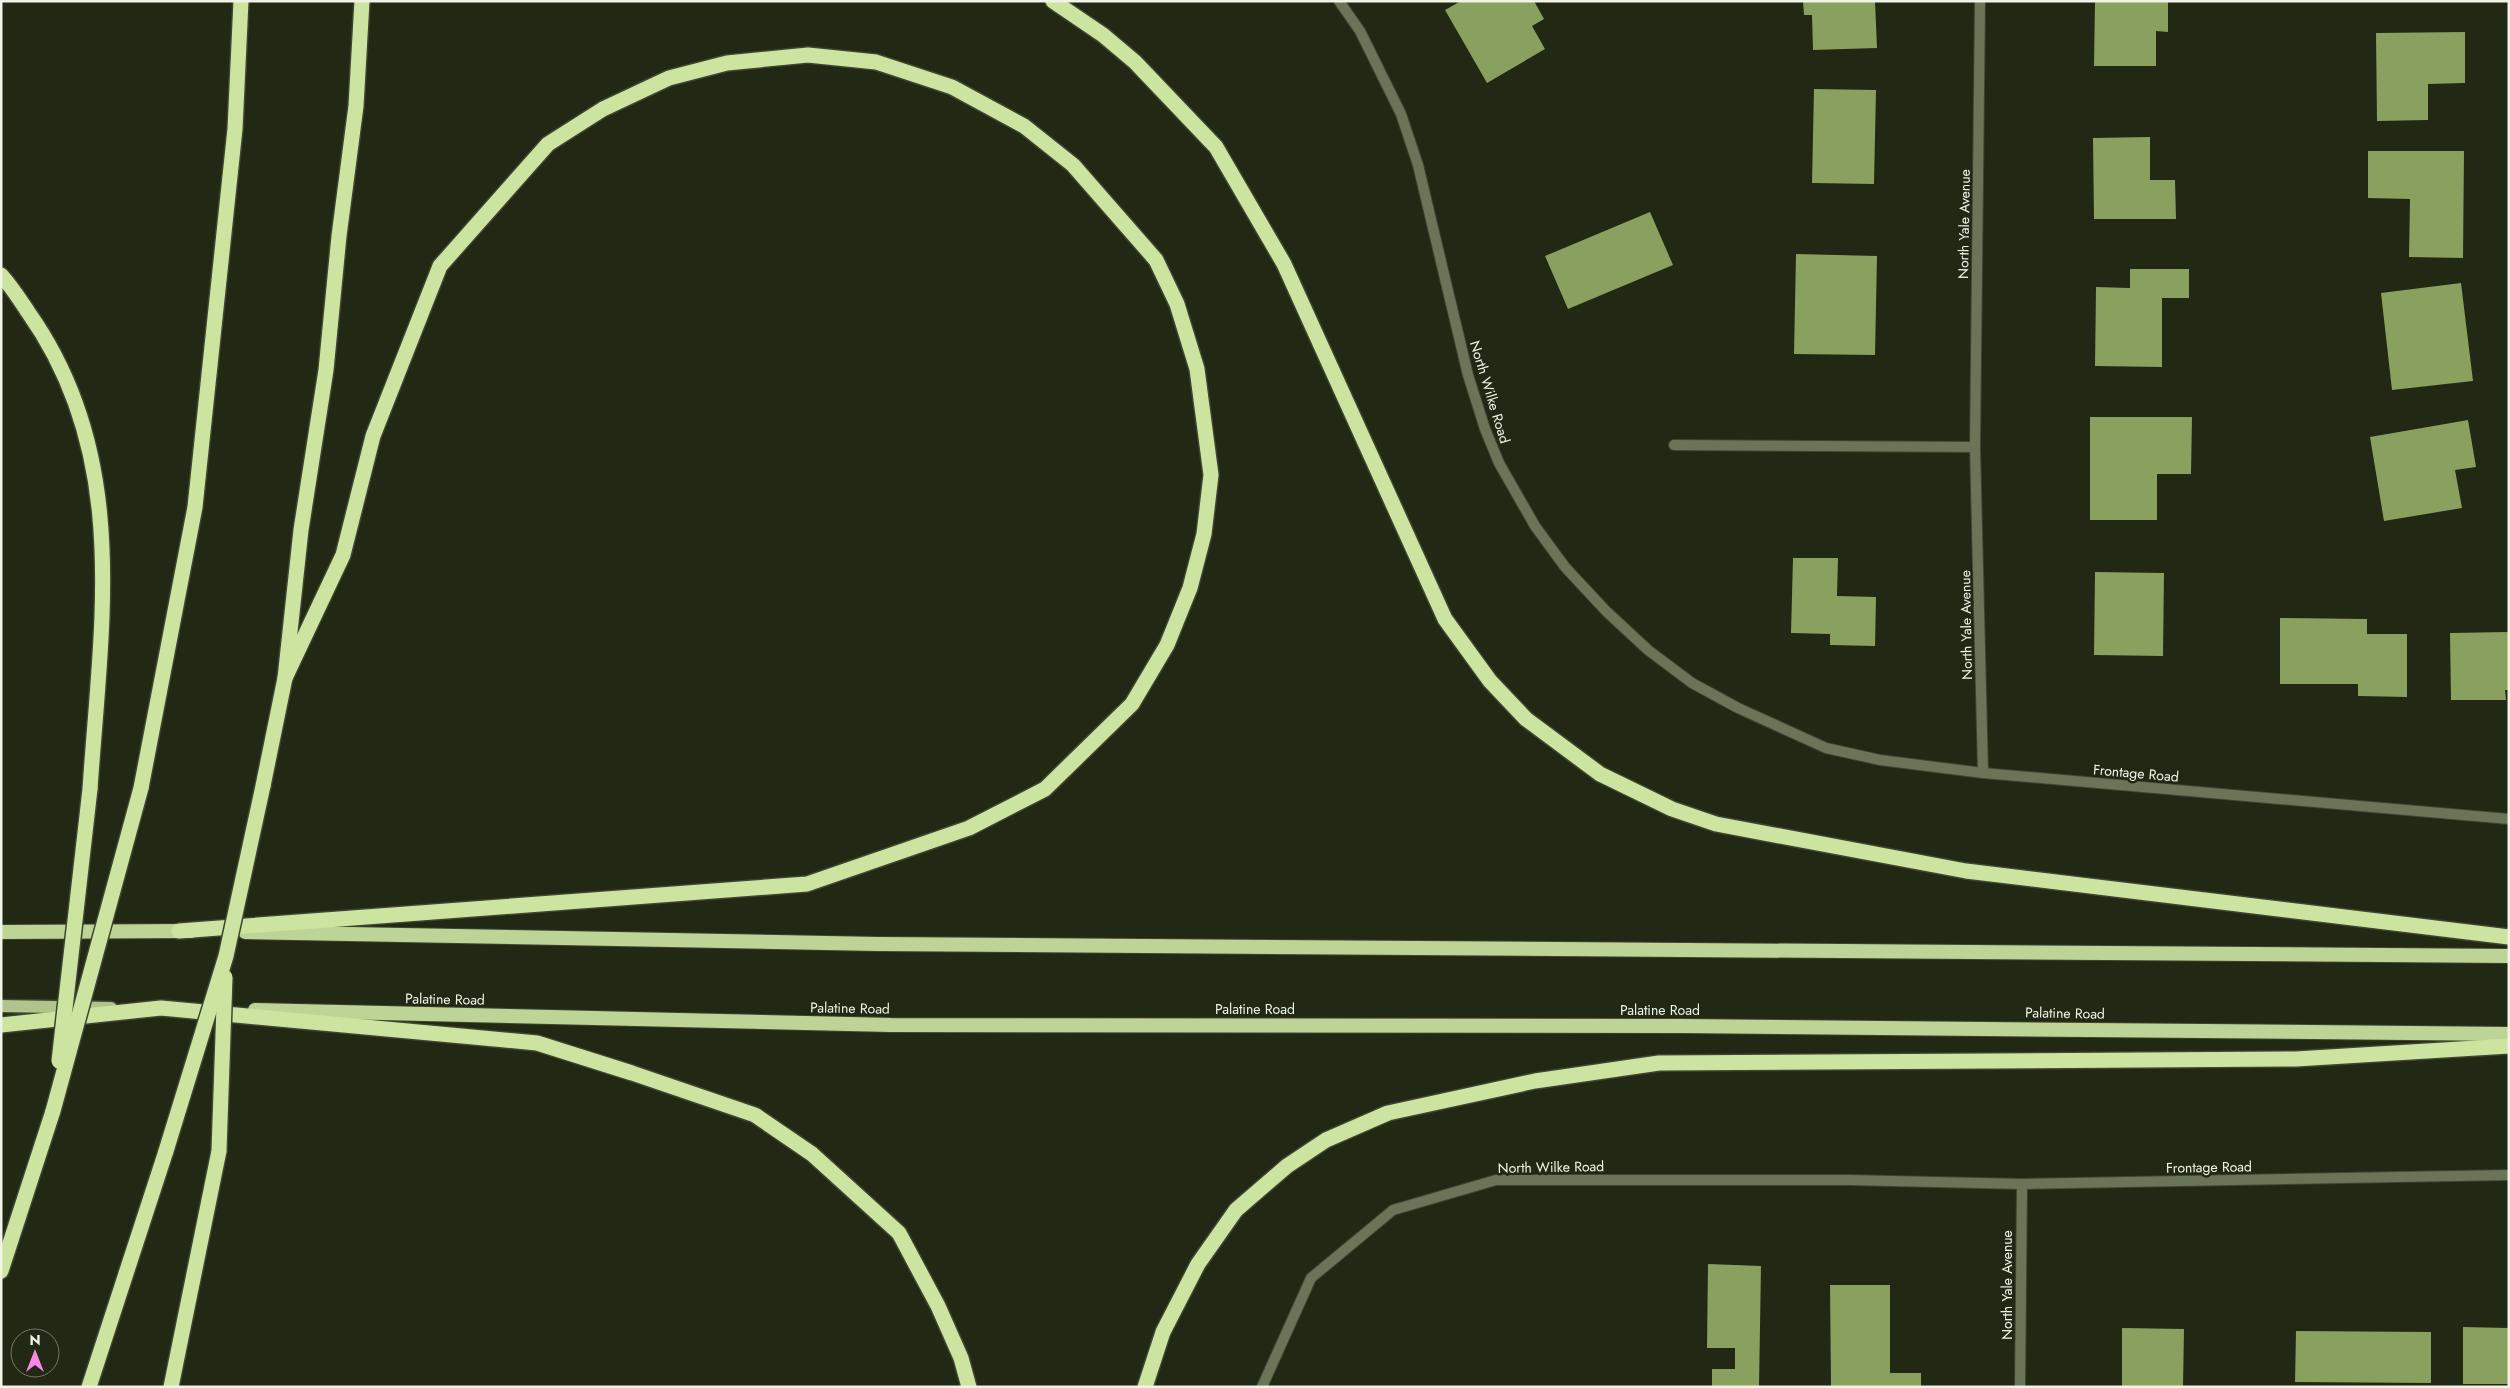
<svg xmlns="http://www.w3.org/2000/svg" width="2510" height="1388" viewBox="0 0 2510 1388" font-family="Jost,sans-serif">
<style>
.building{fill:#8aa05f}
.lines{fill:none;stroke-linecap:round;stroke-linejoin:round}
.minor-casing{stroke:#3e4532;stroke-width:12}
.tertiary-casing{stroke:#3e4532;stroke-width:12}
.primary-casing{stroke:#3e4532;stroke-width:15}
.trunk-casing{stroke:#3e4532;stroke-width:16}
.motorway-casing{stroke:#3e4532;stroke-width:18}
.minor{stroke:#6a7459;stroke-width:10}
.tertiary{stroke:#6a7459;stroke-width:10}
.primary{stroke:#b0c48c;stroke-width:12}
.trunk{stroke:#bed496;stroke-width:14}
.motorway{stroke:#cce4a0;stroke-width:15}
.motorway-bridge-casing{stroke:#3e4532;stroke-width:18;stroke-linecap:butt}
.motorway-bridge{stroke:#cce4a0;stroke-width:15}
.labels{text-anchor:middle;stroke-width:5;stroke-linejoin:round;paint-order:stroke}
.street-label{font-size:14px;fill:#eff4e7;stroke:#212814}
</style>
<rect width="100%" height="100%" fill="#212814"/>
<g class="building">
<polygon points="1461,1 1534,1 1544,19 1532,26 1545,49 1487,83 1445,10"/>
<polygon points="1803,1 1875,1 1877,48 1813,50 1812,15 1804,15"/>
<polygon points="2095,1 2168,1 2168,32 2156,31 2156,66 2094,66"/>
<polygon points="2465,32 2465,83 2428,84 2428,120 2377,121 2376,33"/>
<polygon points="1814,89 1876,90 1874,184 1812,183"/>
<polygon points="2150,137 2150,180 2175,180 2176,219 2094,219 2093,138"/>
<polygon points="2368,151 2464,151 2463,258 2409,257 2410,199 2368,198"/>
<polygon points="1650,212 1673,265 1568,309 1545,256"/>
<polygon points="1796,254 1877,256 1875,355 1794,354"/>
<polygon points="2130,269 2189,269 2189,298 2162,298 2162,367 2095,366 2096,287 2130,288"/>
<polygon points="2461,283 2473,381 2392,390 2381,293"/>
<polygon points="2090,417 2192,417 2191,474 2157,474 2157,520 2090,520"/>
<polygon points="2468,420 2476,467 2455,470 2462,508 2384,521 2370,437"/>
<polygon points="1793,558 1838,558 1837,596 1876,597 1875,646 1830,645 1830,634 1791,633"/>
<polygon points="2095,572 2164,573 2163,656 2094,655"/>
<polygon points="2280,618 2367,619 2367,634 2407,634 2407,697 2358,696 2358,684 2280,684"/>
<polygon points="2509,632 2509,690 2505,690 2506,700 2451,700 2450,633"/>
<polygon points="1708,1264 1761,1266 1759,1387 1712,1387 1712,1369 1735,1369 1735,1348 1707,1348"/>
<polygon points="1830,1285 1890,1285 1890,1373 1921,1373 1921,1387 1831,1387"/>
<polygon points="2463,1327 2509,1328 2509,1384 2463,1384"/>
<polygon points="2122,1328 2184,1329 2183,1387 2122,1387"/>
<polygon points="2296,1331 2431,1332 2431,1383 2295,1382"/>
</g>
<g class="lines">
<g class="minor-casing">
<g id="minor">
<polyline points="1980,1 1975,447 1983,773"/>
<polyline points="1674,445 1975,447"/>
<polyline points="2020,1387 2022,1184"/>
</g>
</g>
<g class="tertiary-casing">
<g id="tertiary">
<polyline points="1339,1 1360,31 1401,114 1418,165 1468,375 1485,429 1499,463 1535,526 1565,567 1606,611 1648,650 1692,683 1738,708 1826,748 1880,760 1983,773 2509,819"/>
<polyline points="1262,1387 1311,1278 1393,1210 1496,1180 1849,1180 2022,1184 2509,1175"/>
</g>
</g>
<g class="primary-casing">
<polyline id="primary" points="1,1006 111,1008"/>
</g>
<g class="trunk-casing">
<g id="trunk">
<polyline points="1,932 191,931"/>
<polyline points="245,932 878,944 2509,956"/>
<polyline points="255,1010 891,1025 1682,1026 2509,1034"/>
</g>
</g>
<g class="motorway-casing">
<g id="motorway">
<polyline points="1053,1 1103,35 1135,62 1216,147 1284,264 1445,619 1490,681 1526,719 1600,774 1672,809 1716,824 1966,871 2509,937"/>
<path d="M 1,275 C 12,287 20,300 28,312 C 131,457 101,623 90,789"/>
<polyline points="263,786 285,678 301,530 326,370 339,236 356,106 362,1"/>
<polyline points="141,788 195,507 235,129 241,1"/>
<polyline points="179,931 807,884 969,828 1045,789 1132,704 1167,645 1190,588 1204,534 1211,475 1197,369 1177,304 1156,260 1073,165 1024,126 952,87 876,62 808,55 727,63 669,78 603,109 548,144 440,266 373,436 343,555 285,678"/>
<polyline points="1,1025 161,1008 537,1043 632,1073 755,1115 812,1154 899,1233 938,1306 961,1358 969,1387"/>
<polyline points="1,1271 53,1111"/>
<polyline points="89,1387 166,1151"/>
<polyline points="171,1387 219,1151"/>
<polyline points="1145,1387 1163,1332 1198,1264 1236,1210 1287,1166 1326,1140 1388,1113 1535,1081 1659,1063 2296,1059 2509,1046"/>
</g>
</g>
<use href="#minor" class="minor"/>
<use href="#tertiary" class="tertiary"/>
<use href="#primary" class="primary"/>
<use href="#trunk" class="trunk"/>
<use href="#motorway" class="motorway"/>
<g class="motorway-bridge-casing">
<g id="motorway-bridge">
<polyline points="59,1061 90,789"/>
<polyline points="53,1111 141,788"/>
<polyline points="166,1151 226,956 263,786"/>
<polyline points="219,1151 225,977"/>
</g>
</g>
<use href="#motorway-bridge" class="motorway-bridge"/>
</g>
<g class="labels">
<g class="street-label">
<text transform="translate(1964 224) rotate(-89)" y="5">North Yale Avenue</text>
<text transform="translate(1490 392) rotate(73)" y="5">North Wilke Road</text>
<text transform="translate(1966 625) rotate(-91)" y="5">North Yale Avenue</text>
<text transform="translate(2136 773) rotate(5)" y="5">Frontage Road</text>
<text transform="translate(445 999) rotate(1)" y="5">Palatine Road</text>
<text transform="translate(850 1008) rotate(1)" y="5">Palatine Road</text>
<text x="1255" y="1014">Palatine Road</text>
<text x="1660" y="1015">Palatine Road</text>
<text transform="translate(2065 1013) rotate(1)" y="5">Palatine Road</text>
<text transform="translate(1551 1167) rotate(-1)" y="5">North Wilke Road</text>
<text transform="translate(2209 1167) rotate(-1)" y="5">Frontage Road</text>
<text transform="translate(2007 1285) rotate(-90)" y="5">North Yale Avenue</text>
</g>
</g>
<rect width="2510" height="1388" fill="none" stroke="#eff4e7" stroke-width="5"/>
<g transform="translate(35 1353)"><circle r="24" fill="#212814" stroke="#737a68"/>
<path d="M0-4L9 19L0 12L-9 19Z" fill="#fa87e6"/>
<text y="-8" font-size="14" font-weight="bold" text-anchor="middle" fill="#eff4e7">N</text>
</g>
</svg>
